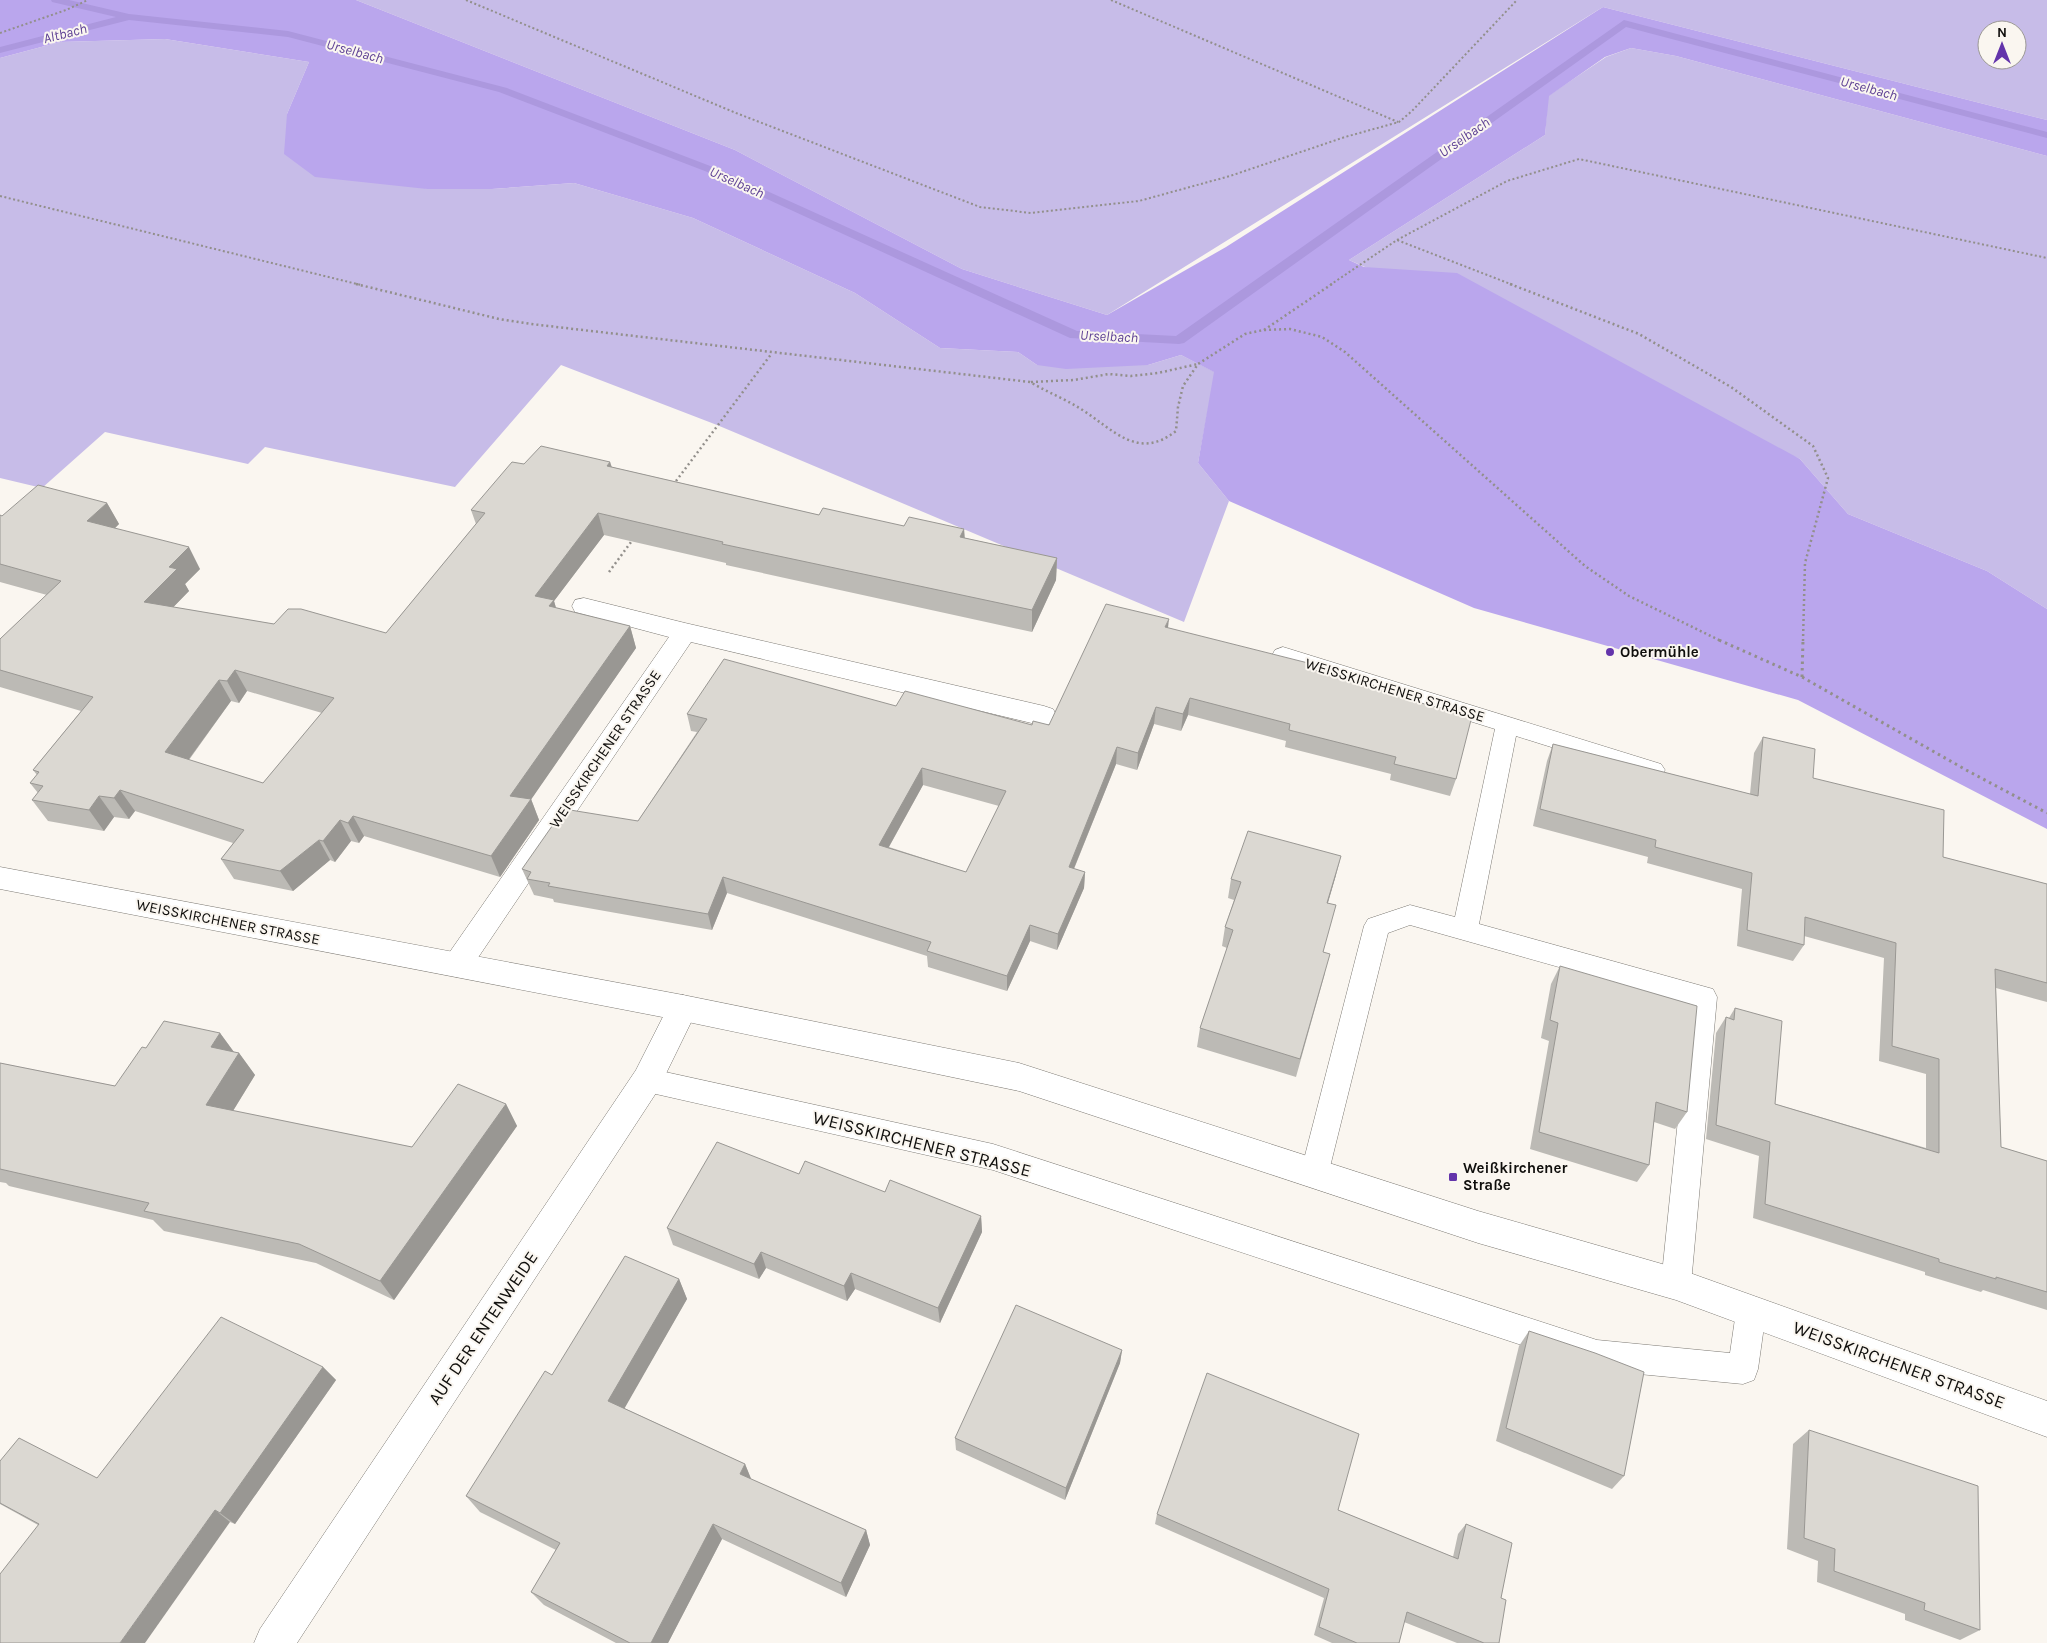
<svg xmlns="http://www.w3.org/2000/svg" width="2047" height="1643" viewBox="0 0 2047 1643" font-family="Karla,sans-serif">
<style>
.green{fill:#c7bce8;fill-rule:evenodd}
.forest{fill:#baa6ed}
.lines{fill:none;stroke-linecap:round;stroke-linejoin:round}
.stream{fill:#ac98de;fill-rule:evenodd}
.service-casing{stroke:#7d7a74;stroke-width:1}
.minor-casing{stroke:#7d7a74;stroke-width:1}
.tertiary-casing{stroke:#7d7a74;stroke-width:1}
.path-far2{stroke:#928f8b;stroke-width:2;stroke-dasharray:2 2.5;stroke-linecap:butt}
.path-far1{stroke:#928f8b;stroke-width:2.5;stroke-dasharray:2 3;stroke-linecap:butt}
.path{stroke:#928f8b;stroke-width:3;stroke-dasharray:2.5 4;stroke-linecap:butt}
.service{fill:#fff;fill-rule:evenodd}
.minor{fill:#fff;fill-rule:evenodd}
.tertiary{fill:#fff;fill-rule:evenodd}
.wall{fill:#bcbab5;fill-rule:evenodd}
.shaded-wall{fill:#999793}
.building{fill:#dbd8d2;stroke:#999793;fill-rule:evenodd}
.poi-dot{fill:#6334ab;stroke:#faf6f0;stroke-width:2}
.labels{text-anchor:middle;stroke-width:4;stroke-linejoin:round;paint-order:stroke}
.far-water-label{font-size:14px;font-style:italic;fill:#5e4194;stroke:#faf6f0}
.poi-label{font-size:15px;font-weight:bold;fill:#0f0e0c;stroke:#faf6f0;text-anchor:start}
.street-label{font-size:15px;fill:#0f0e0c;stroke:#faf6f0}
.near-street-label{font-size:18px;fill:#0f0e0c;stroke:#faf6f0}
</style>
<rect width="100%" height="100%" fill="#faf6f0"/>
<g class="green">
<path d="M 356,0 L 2047,0 L 2047,120 L 1603,7 L 1107,315 L 962,269 L 735,150 ZM 1987,30 L 2017,30 L 2017,60 L 1987,60 Z"/>
<polygon points="165,39 309,62 287,114 427,189 492,189 574,183 693,218 855,293 940,348 1018,352 1037,365 1148,365 1181,355 1215,372 1198,463 1229,501 1184,622 717,425 561,365 455,487 265,447 248,464 105,432 42,488 0,478 0,58 60,42"/>
<polygon points="1631,48 1676,56 2047,156 2047,609 1987,571 1848,514 1800,459 1349,260 1545,135 1548,96 1606,57"/>
</g>
<polygon class="forest" points="0,0 356,0 735,150 962,269 1107,315 1226,247 1603,7 2047,120 2047,156 1676,56 1631,48 1605,57 1549,96 1545,135 1349,260 1364,267 1457,273 1800,459 1848,514 1987,571 2047,609 2047,829 1798,700 1474,608 1229,501 1198,463 1214,372 1181,355 1148,365 1066,369 1037,365 1018,352 940,348 855,293 693,218 574,183 492,189 427,189 315,177 284,154 287,114 309,62 165,39 60,42 0,58"/>
<g class="lines">
<polygon class="stream" points="51,0 69,0 129,14 288,31 507,88 718,169 1077,331 1176,336 1624,20 2047,132 2047,138 1626,27 1184,343 1179,344 1070,338 710,173 499,92 288,37 129,20 0,53 0,47 116,17 52,2"/>
<g class="service-casing">
<g id="service">
<polygon points="1283,647 1661,764 1665,770 1661,776 1653,779 1516,736 1479,924 1713,989 1717,997 1691,1284 1686,1294 1676,1298 1666,1294 1661,1284 1690,1004 1410,925 1388,933 1328,1175 1324,1184 1314,1188 1304,1184 1300,1175 1364,926 1368,919 1410,905 1455,917 1495,729 1275,660 1272,655 1275,650"/>
<polygon points="647,1068 993,1144 1597,1340 1730,1353 1736,1312 1740,1302 1751,1298 1762,1302 1766,1312 1758,1369 1754,1380 1743,1384 1597,1370 993,1170 647,1092 637,1088 634,1080 637,1072"/>
</g>
</g>
<g class="minor-casing">
<g id="minor">
<polygon points="584,598 685,623 1044,706 1053,709 1057,716 1053,723 1044,726 691,642 467,974 457,977 447,974 442,965 447,956 669,637 575,612 572,606 575,600"/>
<polygon points="683,995 694,999 698,1008 658,1090 297,1643 254,1643 260,1629 636,1070 672,999"/>
</g>
</g>
<g class="tertiary-casing">
<polygon id="tertiary" points="0,867 683,995 1019,1063 1478,1211 1676,1268 2047,1401 2047,1437 1676,1300 1478,1243 1019,1091 683,1021 0,889"/>
</g>
<g class="path-far2">
<polyline points="466,0 736,113 980,207 1031,213 1139,201 1230,176 1345,137 1399,122 1412,111 1517,0"/>
<polyline points="1111,0 1398,122"/>
<polyline points="0,33 66,10 88,0"/>
<polyline points="0,196 361,285"/>
<polyline points="1397,240 1507,181 1579,159 2047,258"/>
<polyline points="1330,285 1397,240 1513,285"/>
</g>
<g class="path-far1">
<path d="M 356,284 L 499,319 L 531,324 L 1030,382 C 1047,392 1065,399 1081,409 C 1114,430 1138,461 1176,431 L 1178,407 L 1183,386 L 1198,364 L 1245,334 L 1263,330 L 1290,329 L 1322,337 L 1345,352 L 1585,566 L 1629,596 L 1721,641"/>
<polyline points="1510,284 1639,334 1731,387 1813,446 1828,478 1805,563 1803,641"/>
<polyline points="1264,330 1332,284"/>
<polyline points="1031,382 1074,380 1109,374 1131,376 1158,373 1198,364"/>
<polyline points="673,485 772,353"/>
<polyline points="609,572 634,538"/>
</g>
<g class="path">
<polyline points="1719,640 1802,677 1968,771 2047,813"/>
<polyline points="1802,677 1803,640"/>
</g>
<use href="#service" class="service"/>
<use href="#minor" class="minor"/>
<use href="#tertiary" class="tertiary"/>
</g>
<g class="wall">
<path d="M 610,462 L 612,467 L 819,515 L 904,526 L 964,529 L 965,538 L 1057,558 L 1056,580 L 1032,632 L 726,565 L 726,563 L 604,535 L 554,601 L 556,608 L 630,626 L 636,648 L 531,799 L 539,820 L 500,877 L 364,836 L 359,843 L 351,841 L 335,862 L 330,860 L 293,891 L 234,879 L 221,859 L 233,843 L 135,811 L 129,819 L 114,817 L 104,831 L 48,821 L 32,800 L 38,793 L 30,783 L 37,775 L 33,770 L 81,711 L 0,687 L 0,639 L 47,595 L 0,582 L 0,515 L 2,516 L 107,503 L 119,524 L 115,528 L 200,569 L 185,584 L 189,591 L 173,607 L 274,624 L 386,633 L 476,524 L 471,510 L 524,464 ZM 247,691 L 322,713 L 263,783 L 189,760 L 231,701 L 239,703 Z"/>
<path d="M 1168,628 L 1315,670 L 1417,702 L 1456,779 L 1450,796 L 1390,780 L 1391,774 L 1285,747 L 1286,741 L 1188,715 L 1181,731 L 1154,724 L 1137,770 L 1116,764 L 1074,869 L 1085,872 L 1084,888 L 1057,950 L 1030,941 L 1007,991 L 928,967 L 927,956 L 727,893 L 712,930 L 554,902 L 553,899 L 534,895 L 522,869 L 638,821 L 697,732 L 691,731 L 687,714 L 896,706 L 1032,725 L 1049,725 ZM 923,785 L 999,806 L 966,872 L 889,847 Z"/>
<polygon points="1763,737 1813,778 1943,857 2047,884 2047,1002 1996,988 2001,1147 2047,1161 2047,1310 1983,1290 1981,1292 1925,1275 1925,1272 1753,1218 1759,1156 1706,1139 1716,1033 1726,1017 1729,1018 1735,1008 1775,1104 1926,1148 1926,1074 1879,1061 1884,958 1804,936 1804,945 1793,961 1737,946 1742,889 1647,863 1648,857 1533,826 1547,761 1553,744 1750,794 1754,753"/>
<polygon points="1336,875 1328,903 1323,952 1325,973 1296,1077 1197,1047 1200,1028 1227,948 1222,946 1225,927 1234,900 1228,898 1231,879"/>
<polygon points="1560,966 1687,1112 1675,1129 1654,1122 1649,1165 1637,1182 1530,1149 1549,1041 1541,1038 1551,984"/>
<polygon points="220,1033 234,1052 239,1053 255,1075 233,1111 412,1147 506,1104 517,1126 394,1300 316,1263 164,1231 153,1220 9,1186 6,1183 0,1182 0,1063 115,1086 146,1048"/>
<polygon points="799,1174 885,1192 981,1216 982,1232 940,1323 855,1289 847,1301 766,1268 759,1279 673,1245 667,1228"/>
<polygon points="679,1279 687,1299 624,1408 745,1464 751,1479 866,1530 870,1545 846,1597 722,1539 668,1643 616,1643 544,1605 531,1592 556,1550 480,1512 466,1496 552,1375"/>
<polygon points="1529,1331 1624,1476 1612,1489 1496,1441 1519,1346"/>
<polygon points="1122,1350 1120,1363 1065,1500 956,1450 955,1438"/>
<polygon points="323,1367 336,1380 235,1524 230,1522 38,1525 0,1504 0,1461 97,1478"/>
<polygon points="1809,1430 1980,1630 1960,1640 1905,1620 1905,1614 1817,1582 1818,1561 1787,1549 1793,1444"/>
<polygon points="1338,1510 1453,1557 1458,1534 1466,1524 1501,1598 1499,1643 1457,1643 1404,1622 1399,1643 1332,1643 1314,1635 1324,1598 1155,1524 1157,1514"/>
</g>
<g class="shaded-wall">
<polygon points="610,462 616,484 607,466"/>
<polygon points="107,503 119,524 100,543 87,521"/>
<polygon points="598,513 604,535 554,601 560,622 535,596"/>
<polygon points="964,529 965,550 960,537"/>
<polygon points="189,547 200,569 185,584 189,591 157,624 144,602 169,567"/>
<polygon points="1057,558 1056,580 1032,632 1032,610"/>
<polygon points="1169,619 1167,636 1165,627"/>
<polygon points="630,626 636,648 519,817 510,796"/>
<polygon points="235,670 247,691 239,703 227,681"/>
<polygon points="219,680 231,701 178,774 165,752"/>
<polygon points="1190,698 1188,715 1181,731 1183,714"/>
<polygon points="1156,707 1154,724 1137,770 1138,753"/>
<polygon points="1117,747 1116,764 1068,883 1069,867"/>
<polygon points="922,768 923,785 881,861 879,845"/>
<polygon points="120,790 135,811 129,819 114,798"/>
<polygon points="99,796 114,817 104,831 89,810"/>
<polygon points="531,799 539,820 500,877 491,856"/>
<polygon points="353,816 364,836 359,843 348,823"/>
<polygon points="340,820 351,841 335,862 323,841"/>
<polygon points="319,840 330,860 293,891 280,871"/>
<polygon points="1341,856 1336,875 1322,922 1327,903"/>
<polygon points="1085,872 1084,888 1057,950 1058,934"/>
<polygon points="723,877 727,893 712,930 708,914"/>
<polygon points="1030,925 1030,941 1007,991 1007,976"/>
<polygon points="220,1033 236,1055 211,1047"/>
<polygon points="239,1053 255,1075 223,1127 206,1105"/>
<polygon points="506,1104 517,1126 394,1300 380,1281"/>
<polygon points="981,1216 982,1232 940,1323 938,1308"/>
<polygon points="761,1252 766,1268 759,1279 754,1264"/>
<polygon points="851,1273 855,1289 847,1301 844,1286"/>
<polygon points="679,1279 687,1299 619,1418 608,1401"/>
<polygon points="1122,1350 1120,1363 1065,1500 1066,1488"/>
<polygon points="323,1367 336,1380 235,1524 220,1513"/>
<polygon points="745,1464 752,1481 740,1474"/>
<polygon points="215,1510 230,1522 145,1643 120,1643"/>
<polygon points="713,1524 722,1539 668,1643 651,1643"/>
<polygon points="866,1530 870,1545 846,1597 841,1583"/>
</g>
<g class="building">
<path d="M 541,446 L 610,462 L 607,466 L 819,515 L 823,508 L 904,526 L 909,517 L 964,529 L 960,537 L 1057,558 L 1032,610 L 722,544 L 723,542 L 598,513 L 535,596 L 554,600 L 549,606 L 630,626 L 510,796 L 531,799 L 491,856 L 353,816 L 348,823 L 340,820 L 323,841 L 319,840 L 280,871 L 221,859 L 244,830 L 120,790 L 114,798 L 99,796 L 89,810 L 32,800 L 43,786 L 30,783 L 39,772 L 33,770 L 93,697 L 0,670 L 0,639 L 61,581 L 0,564 L 0,515 L 2,516 L 38,485 L 107,503 L 87,521 L 189,547 L 169,567 L 177,569 L 144,602 L 274,624 L 288,609 L 301,609 L 386,633 L 485,513 L 471,510 L 512,462 L 524,464 ZM 235,670 L 334,698 L 263,783 L 165,752 L 219,680 L 227,681 Z"/>
<path d="M 1106,604 L 1169,619 L 1165,627 L 1316,665 L 1314,670 L 1419,697 L 1417,702 L 1472,716 L 1456,779 L 1394,764 L 1396,757 L 1289,730 L 1290,724 L 1190,698 L 1183,714 L 1156,707 L 1138,753 L 1117,747 L 1069,867 L 1085,872 L 1058,934 L 1030,925 L 1007,976 L 927,951 L 931,942 L 723,877 L 708,914 L 548,886 L 550,883 L 527,879 L 531,872 L 522,869 L 564,809 L 638,821 L 707,719 L 687,714 L 724,659 L 896,706 L 905,691 L 1032,725 L 1033,721 L 1049,725 ZM 922,768 L 1006,791 L 966,872 L 879,845 Z"/>
<polygon points="1763,737 1815,749 1813,778 1944,810 1943,857 2047,884 2047,983 1995,969 2001,1147 2047,1161 2047,1292 1996,1277 1996,1279 1939,1262 1939,1259 1765,1204 1770,1142 1716,1125 1726,1017 1734,1020 1735,1008 1782,1021 1775,1104 1939,1153 1939,1059 1892,1046 1896,943 1805,917 1804,945 1747,930 1752,873 1655,847 1656,840 1540,809 1553,744 1758,796"/>
<polygon points="1248,831 1341,856 1327,903 1336,905 1323,952 1330,954 1300,1059 1200,1028 1233,930 1225,927 1241,882 1231,879"/>
<polygon points="1560,966 1697,1006 1687,1112 1656,1102 1649,1165 1539,1132 1558,1023 1550,1020"/>
<polygon points="164,1021 220,1033 211,1047 239,1053 206,1105 412,1147 458,1084 506,1104 380,1281 299,1244 144,1211 149,1203 0,1169 0,1063 115,1086 142,1047 146,1048"/>
<polygon points="717,1142 799,1174 805,1161 885,1192 890,1180 981,1216 938,1308 851,1273 844,1286 761,1252 754,1264 667,1228"/>
<polygon points="625,1256 679,1279 608,1401 745,1464 740,1474 866,1530 841,1583 713,1524 651,1643 630,1643 531,1592 560,1543 466,1496 545,1371 552,1375"/>
<polygon points="1016,1305 1122,1350 1066,1488 955,1438"/>
<polygon points="221,1317 323,1367 220,1513 215,1510 120,1643 0,1643 0,1574 39,1524 0,1503 0,1461 19,1438 97,1478"/>
<polygon points="1529,1331 1595,1353 1644,1372 1624,1476 1506,1428"/>
<polygon points="1207,1373 1359,1434 1338,1510 1458,1559 1466,1524 1512,1543 1501,1598 1506,1600 1499,1643 1484,1643 1407,1612 1399,1643 1357,1643 1319,1627 1329,1589 1157,1514"/>
<polygon points="1809,1430 1978,1486 1980,1630 1924,1610 1925,1603 1834,1571 1835,1549 1804,1538"/>
</g>
<g class="poi-dot">
<circle cx="1610" cy="652" r="5"/>
<rect x="1448" y="1172" width="10" height="10" rx="2.5"/>
</g>
<g class="labels">
<g class="far-water-label">
<text transform="translate(65 33) rotate(-14)" y="5">Altbach</text>
<text transform="translate(355 51) rotate(15)" y="5">Urselbach</text>
<text transform="translate(1869 88) rotate(15)" y="5">Urselbach</text>
<text transform="translate(1464 137) rotate(-35)" y="5">Urselbach</text>
<text transform="translate(737 182) rotate(24)" y="5">Urselbach</text>
<text transform="translate(1109 336) rotate(3)" y="5">Urselbach</text>
</g>
<g class="poi-label">
<text x="1620" y="657">Obermühle</text>
<text x="1463" y="1173">Weißkirchener<tspan x="1463" dy="17">Straße</tspan></text>
</g>
<g class="street-label">
<text transform="translate(1395 690) rotate(17)" y="5">WEISSKIRCHENER STRASSE</text>
<text transform="translate(605 749) rotate(-56)" y="5">WEISSKIRCHENER STRASSE</text>
<text transform="translate(228 922) rotate(11)" y="5">WEISSKIRCHENER STRASSE</text>
</g>
<g class="near-street-label">
<text transform="translate(922 1144) rotate(14)" y="6">WEISSKIRCHENER STRASSE</text>
<text transform="translate(483 1328) rotate(-56)" y="6">AUF DER ENTENWEIDE</text>
<text transform="translate(1899 1365) rotate(20)" y="6">WEISSKIRCHENER STRASSE</text>
</g>
</g>
<g transform="translate(2002 45)"><circle r="24" fill="#faf6f0" stroke="#9c9995"/>
<path d="M0-4L9 19L0 12L-9 19Z" fill="#6334ab"/>
<text y="-8" font-size="14" font-weight="bold" text-anchor="middle" fill="#0f0e0c">N</text>
</g>
</svg>
